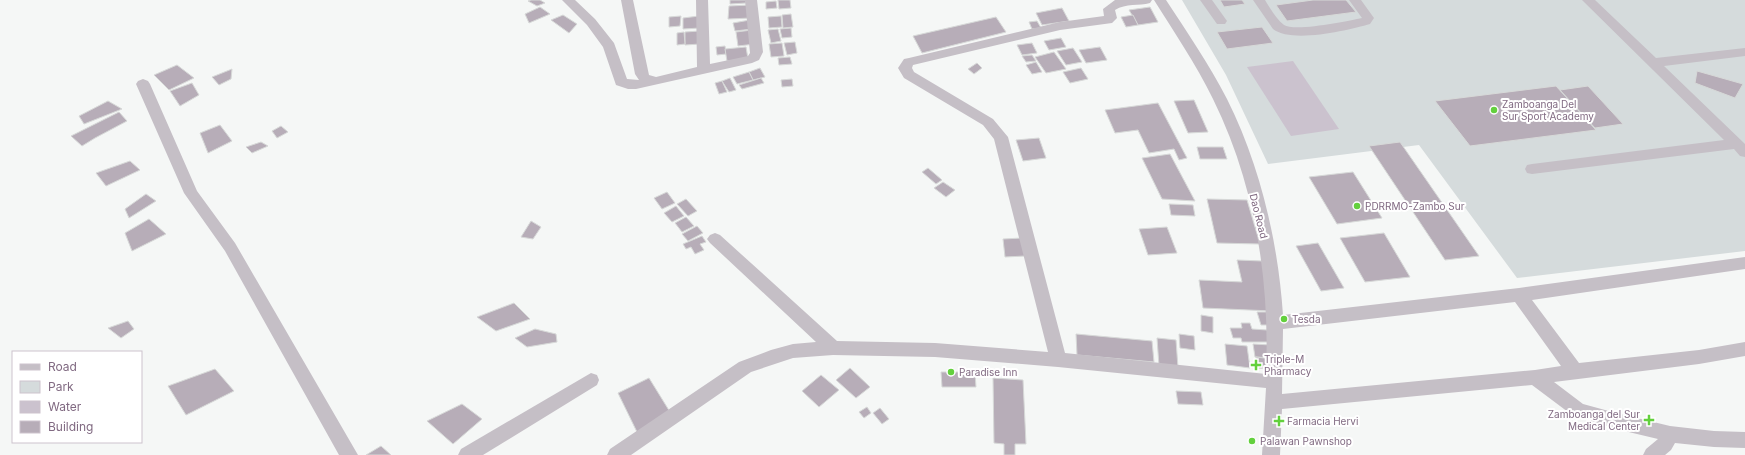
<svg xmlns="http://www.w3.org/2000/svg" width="1745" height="455" viewBox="0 0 1745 455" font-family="Inter,sans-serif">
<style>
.green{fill:#d5dbdc}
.water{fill:#cbc2ce}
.building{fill:#b7adb8;stroke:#d7d9d8}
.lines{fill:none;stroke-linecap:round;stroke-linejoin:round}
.minor{fill:#c5bfc6;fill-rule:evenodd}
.poi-dot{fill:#63d03d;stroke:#fff;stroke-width:1.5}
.labels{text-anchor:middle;stroke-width:4;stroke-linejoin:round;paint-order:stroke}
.poi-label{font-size:10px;fill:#816a82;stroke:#fff;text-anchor:start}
.street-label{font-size:10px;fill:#816a82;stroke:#fff}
</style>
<rect width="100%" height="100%" fill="#f5f7f6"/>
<polygon class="green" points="1182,0 1745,0 1745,251 1517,278 1419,145 1268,164 1226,75"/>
<polygon class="water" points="1293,61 1339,129 1291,136 1247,67"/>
<g class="building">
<polygon points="531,0 540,0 545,3 537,6 528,1"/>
<polygon points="730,0 746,0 746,3 730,4"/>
<polygon points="778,0 790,0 791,8 779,9"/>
<polygon points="1220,0 1242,0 1245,4 1224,7"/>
<polygon points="1313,0 1346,0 1356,12 1287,21 1276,5"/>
<polygon points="776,1 777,8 766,9 766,2"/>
<polygon points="751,5 751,18 728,19 729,6"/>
<polygon points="540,7 550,14 529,23 525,14"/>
<polygon points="1150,7 1158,22 1138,25 1129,10"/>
<polygon points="1062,8 1069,21 1042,25 1036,13"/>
<polygon points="791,14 793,27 783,28 782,15"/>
<polygon points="563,15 577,24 569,33 551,20"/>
<polygon points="1133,15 1138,25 1126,27 1121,17"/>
<polygon points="681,16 680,26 669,27 669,17"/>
<polygon points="699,16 700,28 683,29 683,18"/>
<polygon points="781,16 782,27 769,28 768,17"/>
<polygon points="996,17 1006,32 922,53 913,36"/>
<polygon points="750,20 752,29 735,31 733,23"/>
<polygon points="1037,21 1041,28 1032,29 1029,22"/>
<polygon points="1262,27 1273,43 1227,49 1217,32"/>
<polygon points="791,28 792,37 782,38 780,29"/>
<polygon points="778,29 781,41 771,43 768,30"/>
<polygon points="752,30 755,44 738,46 736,32"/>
<polygon points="700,31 700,44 685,45 685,32"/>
<polygon points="684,32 685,44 677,45 677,33"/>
<polygon points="1061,38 1066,47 1049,50 1044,41"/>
<polygon points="795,42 797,53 787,55 784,43"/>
<polygon points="782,43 784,56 771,57 769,44"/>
<polygon points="1032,43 1037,53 1022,55 1017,45"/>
<polygon points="725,46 726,54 717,55 716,47"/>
<polygon points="746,47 748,59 727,61 725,49"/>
<polygon points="1100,47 1107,60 1086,63 1079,50"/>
<polygon points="1073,48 1082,62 1066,65 1057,51"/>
<polygon points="1054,52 1066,69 1046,73 1035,57"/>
<polygon points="1032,55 1036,61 1026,62 1022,56"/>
<polygon points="790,57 792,64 779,65 778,58"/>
<polygon points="1036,62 1042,72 1032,74 1026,65"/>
<polygon points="977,63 982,68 974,74 968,69"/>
<polygon points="177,65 194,78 169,90 154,75"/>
<polygon points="760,68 765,77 753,80 749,72"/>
<polygon points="1081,68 1088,79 1070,83 1063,72"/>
<polygon points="232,69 231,79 219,85 212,77"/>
<polygon points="1697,71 1743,84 1735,98 1695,83"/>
<polygon points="749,72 753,80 737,84 733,77"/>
<polygon points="730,78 736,90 729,92 722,81"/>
<polygon points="761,78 764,83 742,89 739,85"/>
<polygon points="792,79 793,86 782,87 781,80"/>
<polygon points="722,81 727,92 719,94 715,83"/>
<polygon points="192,83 199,95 180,106 170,91"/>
<polygon points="1556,86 1596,130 1470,146 1435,101"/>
<polygon points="1588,86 1623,124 1595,128 1560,90"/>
<polygon points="1194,100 1208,132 1188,133 1174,101"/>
<polygon points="108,101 122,109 84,124 79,116"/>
<polygon points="1158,103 1187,158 1179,160 1174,149 1149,153 1138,130 1115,133 1105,110"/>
<polygon points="119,112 127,121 95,138 82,146 71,136"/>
<polygon points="220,125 232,141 208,153 200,133"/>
<polygon points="281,126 288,132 277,138 272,131"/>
<polygon points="1039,138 1046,158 1023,161 1016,140"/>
<polygon points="261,142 268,146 252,153 246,147"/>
<polygon points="1400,142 1479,256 1445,260 1369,146"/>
<polygon points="1197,147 1223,147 1227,159 1200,159"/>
<polygon points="1170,154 1195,201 1162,199 1142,158"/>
<polygon points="130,161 140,170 106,186 96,173"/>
<polygon points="928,168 942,180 936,184 922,172"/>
<polygon points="1353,172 1382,218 1337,224 1309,177"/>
<polygon points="943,182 955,190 946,197 934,188"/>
<polygon points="667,192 675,203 662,209 654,198"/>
<polygon points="146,194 156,201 129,218 125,209"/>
<polygon points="686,199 697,211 688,216 677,204"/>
<polygon points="1207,199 1247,200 1260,244 1217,243"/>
<polygon points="1169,204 1193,205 1195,216 1171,215"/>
<polygon points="676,206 684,216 672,222 664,213"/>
<polygon points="686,217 694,226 682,232 675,223"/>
<polygon points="149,219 166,234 132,251 125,233"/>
<polygon points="531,221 541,227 533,239 521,237"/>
<polygon points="697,226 703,233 688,241 682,234"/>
<polygon points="1167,227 1177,253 1148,255 1139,229"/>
<polygon points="1384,233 1410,277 1365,282 1340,238"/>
<polygon points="702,236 706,242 700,244 704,250 695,254 691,247 686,249 683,244"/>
<polygon points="1022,238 1025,256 1005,257 1003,239"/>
<polygon points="1318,243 1344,288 1321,291 1296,246"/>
<polygon points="1237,260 1262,261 1272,311 1203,308 1199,280 1242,282"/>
<polygon points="514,303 530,319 496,331 477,317"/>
<polygon points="1257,312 1273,312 1273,325 1261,325"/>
<polygon points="1201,315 1213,317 1213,333 1201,331"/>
<polygon points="128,321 134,329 121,338 108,328"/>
<polygon points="1241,323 1250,323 1252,329 1267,330 1271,342 1242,342 1241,338 1233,338 1230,328 1242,328"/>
<polygon points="535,329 556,334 557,342 527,347 515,338"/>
<polygon points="1076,334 1152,341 1154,362 1077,355"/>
<polygon points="1179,334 1194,336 1195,350 1180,348"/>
<polygon points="1157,338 1176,340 1178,368 1159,366"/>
<polygon points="1225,344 1247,346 1250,368 1227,365"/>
<polygon points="1253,344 1271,345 1273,358 1255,357"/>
<polygon points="1256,357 1272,359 1274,370 1258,368"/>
<polygon points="850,368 870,387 856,398 836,380"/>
<polygon points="215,369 234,391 186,415 168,386"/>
<polygon points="941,372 975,372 976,387 942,387"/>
<polygon points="821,375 839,390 819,407 802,391"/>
<polygon points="649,378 670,412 637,432 618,393"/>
<polygon points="993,378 1023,380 1026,444 1015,444 1015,455 1004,455 1004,444 994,443"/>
<polygon points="1176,391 1201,392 1203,405 1178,404"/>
<polygon points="462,404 482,419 453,444 427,421"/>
<polygon points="867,407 871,413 864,418 859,412"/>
<polygon points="880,408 889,419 882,424 873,413"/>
<polygon points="381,446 391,455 366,455"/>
</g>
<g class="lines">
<g class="minor">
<polygon points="562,0 575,0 595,19 614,43 627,79 639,80 635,74 621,0 633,0 649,75 656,77 697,67 696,0 708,0 710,64 748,56 750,53 745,0 757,0 763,52 759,60 752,63 636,89 628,89 616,85 603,47 587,25"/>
<path d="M 1115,0 L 1152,0 L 1150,3 C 1139,6 1126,3 1115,10 L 1117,18 L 1112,23 L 1060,30 L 913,65 L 912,68 L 914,72 L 993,119 L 1008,137 L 1065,353 L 1266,374 C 1270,280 1255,184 1213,99 C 1196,64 1174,32 1154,0 L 1166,0 C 1187,32 1209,64 1227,99 C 1260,165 1278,241 1283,315 L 1519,288 L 1745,257 L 1745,269 L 1532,300 L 1579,363 L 1699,350 L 1745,342 L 1745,356 L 1699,364 L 1554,382 L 1583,404 L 1616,413 L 1670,426 L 1714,431 L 1745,432 L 1745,448 L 1714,447 L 1675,443 L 1671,450 L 1665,455 L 1643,455 L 1646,449 L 1658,439 L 1616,429 L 1572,415 L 1532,385 L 1282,409 L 1280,455 L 1262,455 L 1266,388 L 1058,367 L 935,357 L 833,355 L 793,358 L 751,372 L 631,455 L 607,455 L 610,449 L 739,362 L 771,350 L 793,344 L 816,342 L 710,243 L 707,239 L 710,235 L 715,233 L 720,235 L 837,341 L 935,343 L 1048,352 L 994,139 L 983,125 L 904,78 L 898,68 L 904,59 L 909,58 L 1060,22 L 1104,16 L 1103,9 ZM 1515,302 L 1561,366 L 1535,370 L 1282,394 L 1283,329 Z"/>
<polygon points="1200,0 1212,0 1227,21 1225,24 1217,24"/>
<path d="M 1253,0 L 1265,0 C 1270,8 1276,19 1284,25 C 1295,32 1348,21 1362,18 L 1349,0 L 1361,0 L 1374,18 L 1370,24 C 1349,30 1292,44 1273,29 Z"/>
<polygon points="1582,0 1595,0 1656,58 1745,48 1745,56 1664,66 1745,144 1745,157 1740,156 1734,149 1532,174 1527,173 1525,169 1527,165 1532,164 1724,140"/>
<polygon points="143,79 148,81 150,84 197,191 235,243 358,455 339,455 225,251 184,193 136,84 138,81"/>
<polygon points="591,373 597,375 599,380 597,385 483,455 458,455 461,449"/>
</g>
</g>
<g class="poi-dot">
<circle cx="1494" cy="110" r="4"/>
<circle cx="1357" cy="206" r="4"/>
<circle cx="1284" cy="319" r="4"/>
<path d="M1254 359h4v4h4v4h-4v4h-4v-4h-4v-4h4z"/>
<circle cx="951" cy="372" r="4"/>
<path d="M1647 414h4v4h4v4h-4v4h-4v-4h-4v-4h4z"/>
<path d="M1277 415h4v4h4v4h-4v4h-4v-4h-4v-4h4z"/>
<circle cx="1252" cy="441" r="4"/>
</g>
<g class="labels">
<g class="poi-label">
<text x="1502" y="108">Zamboanga Del<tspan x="1502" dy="12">Sur Sport Academy</tspan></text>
<text x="1365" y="210">PDRRMO-Zambo Sur</text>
<text x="1292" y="323">Tesda</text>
<text x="1264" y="363">Triple-M<tspan x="1264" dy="12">Pharmacy</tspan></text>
<text x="959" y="376">Paradise Inn</text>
<text x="1640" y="418" text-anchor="end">Zamboanga del Sur<tspan x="1640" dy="12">Medical Center</tspan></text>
<text x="1287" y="425">Farmacia Hervi</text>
<text x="1260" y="445">Palawan Pawnshop</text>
</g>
<g class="street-label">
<text transform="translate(1259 216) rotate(76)" y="4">Dao Road</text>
</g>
</g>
<rect x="12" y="351" width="130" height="92" fill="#ffffff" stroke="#cdc3cd"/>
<rect x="20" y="364" width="20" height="6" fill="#c5bfc6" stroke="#cdc3cd"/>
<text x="48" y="371" font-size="12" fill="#816a82">Road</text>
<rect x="20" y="381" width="20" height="12" fill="#d5dbdc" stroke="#cdc3cd"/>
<text x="48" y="391" font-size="12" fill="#816a82">Park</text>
<rect x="20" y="401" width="20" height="12" fill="#cbc2ce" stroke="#cdc3cd"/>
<text x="48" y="411" font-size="12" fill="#816a82">Water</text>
<rect x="20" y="421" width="20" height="12" fill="#b7adb8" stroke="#cdc3cd"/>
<text x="48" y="431" font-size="12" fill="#816a82">Building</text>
</svg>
